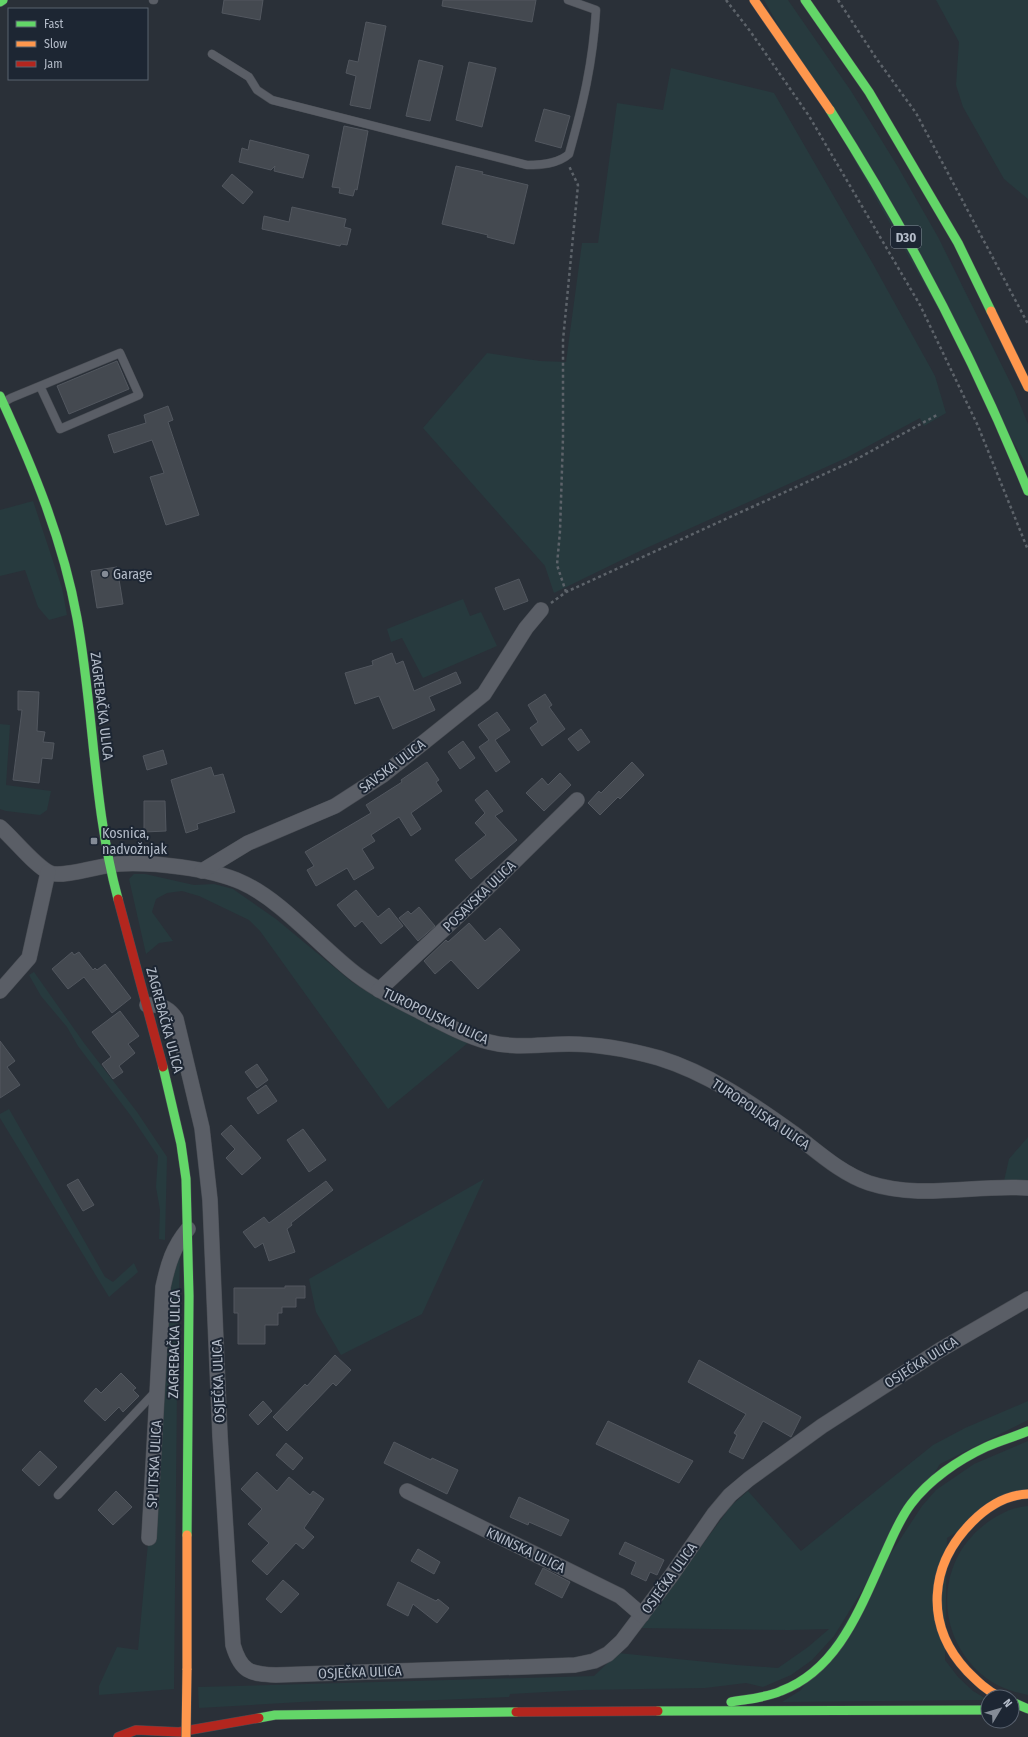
<svg xmlns="http://www.w3.org/2000/svg" width="1028" height="1737" viewBox="0 0 1028 1737" font-family="'Fira Sans Condensed',sans-serif">
<style>
.green{fill:#273a3e}
.building{fill:#444950;stroke:#52575f}
.lines{fill:none;stroke-linecap:round;stroke-linejoin:round}
.lane-casing{stroke:#484c53;stroke-width:9}
.street-casing{stroke:#484c53;stroke-width:16}
.fast-casing{stroke:#484c53;stroke-width:10}
.slow-casing{stroke:#484c53;stroke-width:10}
.jam-casing{stroke:#484c53;stroke-width:10}
.path{stroke:#5d636a;stroke-width:2.5;stroke-dasharray:3 3;stroke-linecap:butt}
.lane{stroke:#5a5e66;stroke-width:8}
.street{stroke:#5a5e66;stroke-width:15}
.fast{stroke:#63d668;stroke-width:9}
.slow{stroke:#ff974d;stroke-width:9}
.jam{stroke:#b3261e;stroke-width:9}
.slow-bridge-casing{stroke:#484c53;stroke-width:10;stroke-linecap:butt}
.slow-bridge{stroke:#ff974d;stroke-width:9}
.poi-dot{fill:#848b96;stroke:#1d2633;stroke-width:1.5}
.labels{text-anchor:middle;stroke-width:4;stroke-linejoin:round;paint-order:stroke}
.shield{fill:#1d2633;stroke:#878f9c;stroke-width:1}
.shield-label{font-size:13px;font-weight:bold;fill:#b4bcc9}
.poi-label{font-size:14px;fill:#b4bcc9;stroke:#1d2633;text-anchor:start}
.street-label{font-size:14px;fill:#b4bcc9;stroke:#1d2633}
</style>
<rect width="100%" height="100%" fill="#2a3038"/>
<g class="green">
<polygon points="764,0 788,0 851,91 898,167 938,237 1015,392 1028,424 1028,468"/>
<polygon points="936,0 1028,0 1028,199 1004,179 963,107 956,85 959,42"/>
<polygon points="671,68 774,93 873,264 935,376 946,413 924,426 920,418 846,458 642,550 554,593 545,566 423,428 487,353 540,361 566,362 582,243 598,243 617,103 663,110"/>
<polygon points="33,501 62,588 67,615 49,620 38,607 25,570 0,576 0,510"/>
<polygon points="463,599 470,616 481,612 497,646 423,678 402,638 391,642 387,629"/>
<polygon points="0,724 10,725 6,785 51,791 47,810 40,815 6,811 0,809"/>
<polygon points="134,874 145,874 194,885 214,884 233,889 276,919 352,982 379,999 469,1042 388,1109 260,931 249,920 199,896 182,891 167,893 156,899 152,912 173,941 159,943 146,954 129,879"/>
<polygon points="34,972 84,1043 137,1112 167,1157 165,1240 159,1239 160,1210 156,1187 158,1156 131,1116 78,1046 67,1027 41,996 29,975"/>
<polygon points="9,1109 105,1277 113,1282 134,1263 138,1272 109,1297 0,1118 0,1114"/>
<polygon points="1028,1137 1028,1183 1004,1181 1009,1159"/>
<polygon points="484,1179 422,1314 341,1355 316,1312 309,1279"/>
<polygon points="180,1252 177,1386 174,1689 99,1695 99,1686 117,1647 138,1650 148,1543 155,1544 169,1288"/>
<polygon points="1028,1401 1028,1420 940,1464 834,1636 812,1660 791,1675 763,1687 746,1683 705,1688 583,1690 510,1694 509,1697 415,1701 318,1701 199,1708 198,1687 594,1676 618,1653 737,1665 778,1668 808,1647 829,1629 789,1630 641,1628 731,1506 748,1491 801,1551 933,1445 965,1428"/>
<polygon points="1028,1441 1028,1488 947,1538 945,1660 958,1677 973,1691 988,1700 782,1702 801,1690 922,1506 936,1490 974,1464"/>
<path d="M 1028,1506 L 1028,1695 C 1013,1692 998,1687 986,1678 C 935,1639 934,1564 984,1525 C 997,1515 1012,1507 1028,1506 Z"/>
</g>
<g class="building">
<polygon points="224,0 263,0 260,20 222,13"/>
<polygon points="443,0 536,0 532,22 442,6"/>
<polygon points="366,22 386,26 370,109 350,105 356,76 346,73 349,60 358,62"/>
<polygon points="419,60 443,66 430,121 406,116"/>
<polygon points="469,62 496,68 482,127 456,120"/>
<polygon points="544,109 570,116 561,148 535,141"/>
<polygon points="344,126 368,131 357,190 355,189 353,196 339,193 340,188 332,187"/>
<polygon points="250,140 309,155 303,178 274,171 275,166 271,170 239,162 242,148 248,150"/>
<polygon points="456,166 483,172 482,174 528,185 514,244 487,237 488,235 442,224"/>
<polygon points="232,174 253,192 243,204 222,186"/>
<polygon points="292,207 346,219 344,227 351,229 347,245 341,244 340,246 262,229 264,216 289,222"/>
<polygon points="117,361 129,389 69,414 57,386"/>
<polygon points="168,406 173,420 168,422 199,515 166,525 150,477 164,473 152,440 114,453 108,435 146,423 144,415"/>
<polygon points="117,567 123,604 97,608 91,571"/>
<polygon points="519,579 528,601 504,610 495,588"/>
<polygon points="392,653 396,664 403,661 414,691 456,672 461,683 429,697 435,710 393,729 379,696 355,704 345,673 373,665 372,661"/>
<polygon points="18,691 39,692 37,731 45,732 43,742 54,743 52,759 42,758 39,783 13,780 22,710 18,710"/>
<polygon points="545,694 552,705 549,707 565,729 542,746 530,728 538,722 528,705"/>
<polygon points="497,712 510,730 495,740 510,762 496,772 479,747 489,740 478,725"/>
<polygon points="581,729 590,742 578,751 568,739"/>
<polygon points="463,741 475,758 460,769 448,752"/>
<polygon points="163,750 167,764 147,770 143,756"/>
<polygon points="427,762 439,780 436,782 442,791 411,813 421,829 411,836 399,817 371,835 375,841 362,849 374,868 354,880 347,868 316,886 307,870 314,866 305,852 371,813 366,805 402,782 401,780"/>
<polygon points="632,762 644,775 620,799 618,797 600,815 588,803 599,791 601,793"/>
<polygon points="211,767 214,776 223,774 235,812 197,824 198,829 186,833 171,780"/>
<polygon points="560,773 571,785 544,811 526,793 542,778 548,785"/>
<polygon points="487,790 503,811 495,816 517,840 471,879 455,860 486,835 475,823 485,813 475,800"/>
<polygon points="144,801 165,801 166,831 144,832"/>
<polygon points="356,890 378,917 389,908 403,926 381,944 362,921 355,927 337,905"/>
<polygon points="419,907 435,926 418,941 399,918 408,911 411,914"/>
<polygon points="469,923 485,941 500,928 520,950 478,989 451,960 435,974 424,961 446,940 448,942"/>
<polygon points="72,952 74,955 79,952 93,970 95,968 97,970 105,964 131,998 112,1013 84,977 68,989 52,969"/>
<polygon points="120,1011 139,1036 128,1044 135,1053 119,1066 123,1072 113,1079 102,1064 111,1057 92,1032"/>
<polygon points="0,1041 15,1061 7,1067 20,1085 0,1098"/>
<polygon points="257,1064 268,1080 257,1088 245,1072"/>
<polygon points="266,1085 277,1101 258,1114 247,1098"/>
<polygon points="231,1125 261,1158 242,1175 226,1158 235,1149 221,1134"/>
<polygon points="303,1129 326,1160 309,1172 287,1140"/>
<polygon points="78,1179 94,1205 83,1211 67,1185"/>
<polygon points="326,1181 333,1190 291,1223 292,1225 287,1229 295,1252 269,1261 263,1243 255,1248 243,1232 264,1217 269,1223"/>
<polygon points="285,1286 305,1286 305,1298 296,1298 296,1307 282,1307 282,1313 278,1313 278,1325 265,1325 265,1344 238,1344 238,1313 234,1313 234,1288 285,1288"/>
<polygon points="335,1355 351,1370 336,1386 333,1383 287,1431 273,1417 305,1384 307,1386"/>
<polygon points="699,1360 801,1417 791,1437 763,1421 743,1459 729,1452 737,1435 734,1433 746,1414 688,1382"/>
<polygon points="121,1373 136,1388 133,1390 139,1396 123,1412 119,1407 105,1421 84,1401 96,1388 101,1393"/>
<polygon points="263,1401 272,1411 258,1425 249,1415"/>
<polygon points="608,1421 693,1461 679,1483 596,1444"/>
<polygon points="394,1442 431,1460 432,1458 458,1470 447,1494 384,1463"/>
<polygon points="286,1443 303,1458 293,1470 276,1455"/>
<polygon points="40,1451 57,1467 39,1486 22,1470"/>
<polygon points="257,1472 277,1491 289,1477 310,1495 313,1491 324,1499 304,1528 314,1537 303,1549 296,1543 267,1575 252,1561 269,1543 248,1524 262,1509 241,1489"/>
<polygon points="116,1491 132,1507 113,1525 98,1510"/>
<polygon points="519,1497 569,1520 561,1536 529,1522 528,1525 510,1517"/>
<polygon points="625,1542 664,1560 657,1575 650,1572 646,1581 631,1574 636,1562 619,1554"/>
<polygon points="418,1549 440,1562 434,1574 411,1561"/>
<polygon points="543,1568 570,1582 562,1598 535,1584"/>
<polygon points="283,1580 299,1594 281,1613 266,1599"/>
<polygon points="398,1582 436,1601 438,1599 449,1608 437,1623 413,1604 408,1616 387,1605"/>
</g>
<g class="lines">
<g class="lane-casing">
<g id="lane">
<polyline points="153,0 154,0"/>
<path d="M 212,54 L 249,77 L 257,90 L 272,100 L 527,165 C 541,165 558,164 569,154 C 583,104 593,63 596,10 L 568,0"/>
<polyline points="4,402 11,398 120,353 139,395 60,429 40,386"/>
<polyline points="58,1495 156,1391"/>
</g>
</g>
<g class="street-casing">
<g id="street">
<path d="M 0,827 C 14,839 35,866 50,873 C 62,878 102,865 118,864 C 152,862 210,868 241,882 C 282,900 321,948 357,975 C 377,990 399,1001 421,1012 C 442,1023 466,1036 489,1042 C 515,1049 542,1044 569,1044 C 598,1044 630,1050 659,1058 C 708,1073 751,1103 793,1133 C 817,1151 840,1173 869,1183 C 921,1200 975,1184 1028,1188"/>
<polyline points="202,871 248,843 335,806 383,775 484,694 526,628 541,610"/>
<polyline points="379,990 473,902 577,800"/>
<polyline points="0,991 29,958 48,872"/>
<path d="M 147,1005 C 160,1004 169,1008 176,1019 L 202,1128 L 210,1200 L 220,1436 L 233,1645 C 241,1672 250,1674 276,1675 L 550,1666 L 575,1665 L 594,1661 L 608,1654 L 622,1641 L 671,1576 L 714,1514 L 730,1495 L 749,1479 L 822,1426 L 940,1350 L 1028,1299"/>
<polyline points="407,1491 620,1596 642,1615"/>
<path d="M 149,1538 L 163,1287 C 168,1264 173,1247 188,1229"/>
</g>
</g>
<g class="fast-casing">
<g id="fast">
<polyline points="805,0 869,92 958,243 991,311"/>
<polyline points="0,2 3,0"/>
<path d="M 830,110 C 907,231 974,358 1028,491"/>
<path d="M 0,396 C 33,468 63,540 77,618 C 94,711 93,807 118,899"/>
<polyline points="163,1067 181,1144 186,1179 189,1296 187,1535"/>
<path d="M 731,1702 C 748,1699 765,1698 781,1691 C 837,1670 859,1611 882,1560 C 891,1541 898,1521 911,1504 C 929,1480 958,1460 986,1447 C 999,1441 1014,1437 1028,1431"/>
<polyline points="1012,1702 1028,1709"/>
<polyline points="658,1711 988,1710"/>
<polyline points="259,1718 275,1715 516,1712"/>
</g>
</g>
<g class="slow-casing">
<g id="slow">
<polyline points="754,0 830,110"/>
<polyline points="991,311 1028,387"/>
<polyline points="187,1535 187,1670"/>
<path d="M 1000,1697 C 987,1691 977,1681 967,1671 C 924,1625 929,1565 972,1522 C 988,1506 1006,1495 1028,1494"/>
</g>
</g>
<g class="jam-casing">
<g id="jam">
<polyline points="118,899 163,1067"/>
<polyline points="516,1712 658,1711"/>
<polyline points="118,1737 136,1730 179,1732 259,1718"/>
</g>
</g>
<g class="path">
<polyline points="726,0 750,31 809,116 920,305 978,426 1028,550"/>
<polyline points="838,0 876,58 916,113 1028,324"/>
<polyline points="566,592 557,565 560,531 563,438 563,340 578,185 569,166"/>
<polyline points="551,603 566,592 855,460 937,415"/>
</g>
<use href="#lane" class="lane"/>
<use href="#street" class="street"/>
<use href="#fast" class="fast"/>
<use href="#slow" class="slow"/>
<use href="#jam" class="jam"/>
<g class="slow-bridge-casing">
<polyline id="slow-bridge" points="186,1737 187,1670"/>
</g>
<use href="#slow-bridge" class="slow-bridge"/>
</g>
<g class="poi-dot">
<circle cx="105" cy="574" r="4"/>
<rect x="90" y="837" width="8" height="8" rx="2"/>
</g>
<g class="labels">
<rect class="shield" x="891" y="226" width="30" height="22" rx="3"/>
<g class="shield-label">
<text x="906" y="242">D30</text>
</g>
<g class="poi-label">
<text x="113" y="579">Garage</text>
<text x="102" y="838">Kosnica,<tspan x="102" dy="16">nadvožnjak</tspan></text>
</g>
<g class="street-label">
<text transform="translate(102 706) rotate(83)" y="5">ZAGREBAČKA ULICA</text>
<text transform="translate(392 766) rotate(-37)" y="5">SAVSKA ULICA</text>
<text transform="translate(479 896) rotate(-44)" y="5">POSAVSKA ULICA</text>
<text transform="translate(436 1016) rotate(25)" y="5">TUROPOLJSKA ULICA</text>
<text transform="translate(165 1020) rotate(75)" y="5">ZAGREBAČKA ULICA</text>
<text transform="translate(761 1114) rotate(34)" y="5">TUROPOLJSKA ULICA</text>
<text transform="translate(174 1344) rotate(-89)" y="5">ZAGREBAČKA ULICA</text>
<text transform="translate(921 1362) rotate(-32)" y="5">OSJEČKA ULICA</text>
<text transform="translate(218 1381) rotate(-92)" y="5">OSJEČKA ULICA</text>
<text transform="translate(154 1464) rotate(-87)" y="5">SPLITSKA ULICA</text>
<text transform="translate(526 1550) rotate(26)" y="5">KNINSKA ULICA</text>
<text transform="translate(669 1578) rotate(-54)" y="5">OSJEČKA ULICA</text>
<text transform="translate(360 1672) rotate(-2)" y="5">OSJEČKA ULICA</text>
</g>
</g>
<rect x="8" y="8" width="140" height="72" fill="#1d2633" stroke="#59626f"/>
<rect x="16" y="21" width="20" height="6" fill="#63d668" stroke="#59626f"/>
<text x="44" y="28" font-size="12" fill="#b4bcc9">Fast</text>
<rect x="16" y="41" width="20" height="6" fill="#ff974d" stroke="#59626f"/>
<text x="44" y="48" font-size="12" fill="#b4bcc9">Slow</text>
<rect x="16" y="61" width="20" height="6" fill="#b3261e" stroke="#59626f"/>
<text x="44" y="68" font-size="12" fill="#b4bcc9">Jam</text>
<g transform="translate(1000 1709) rotate(52)"><circle r="19" fill="#1d2633" stroke="#59626f"/>
<path d="M0-3L7 15L0 10L-7 15Z" fill="#848b96"/>
<text y="-6" font-size="11" font-weight="bold" text-anchor="middle" fill="#b4bcc9">N</text>
</g>
</svg>
